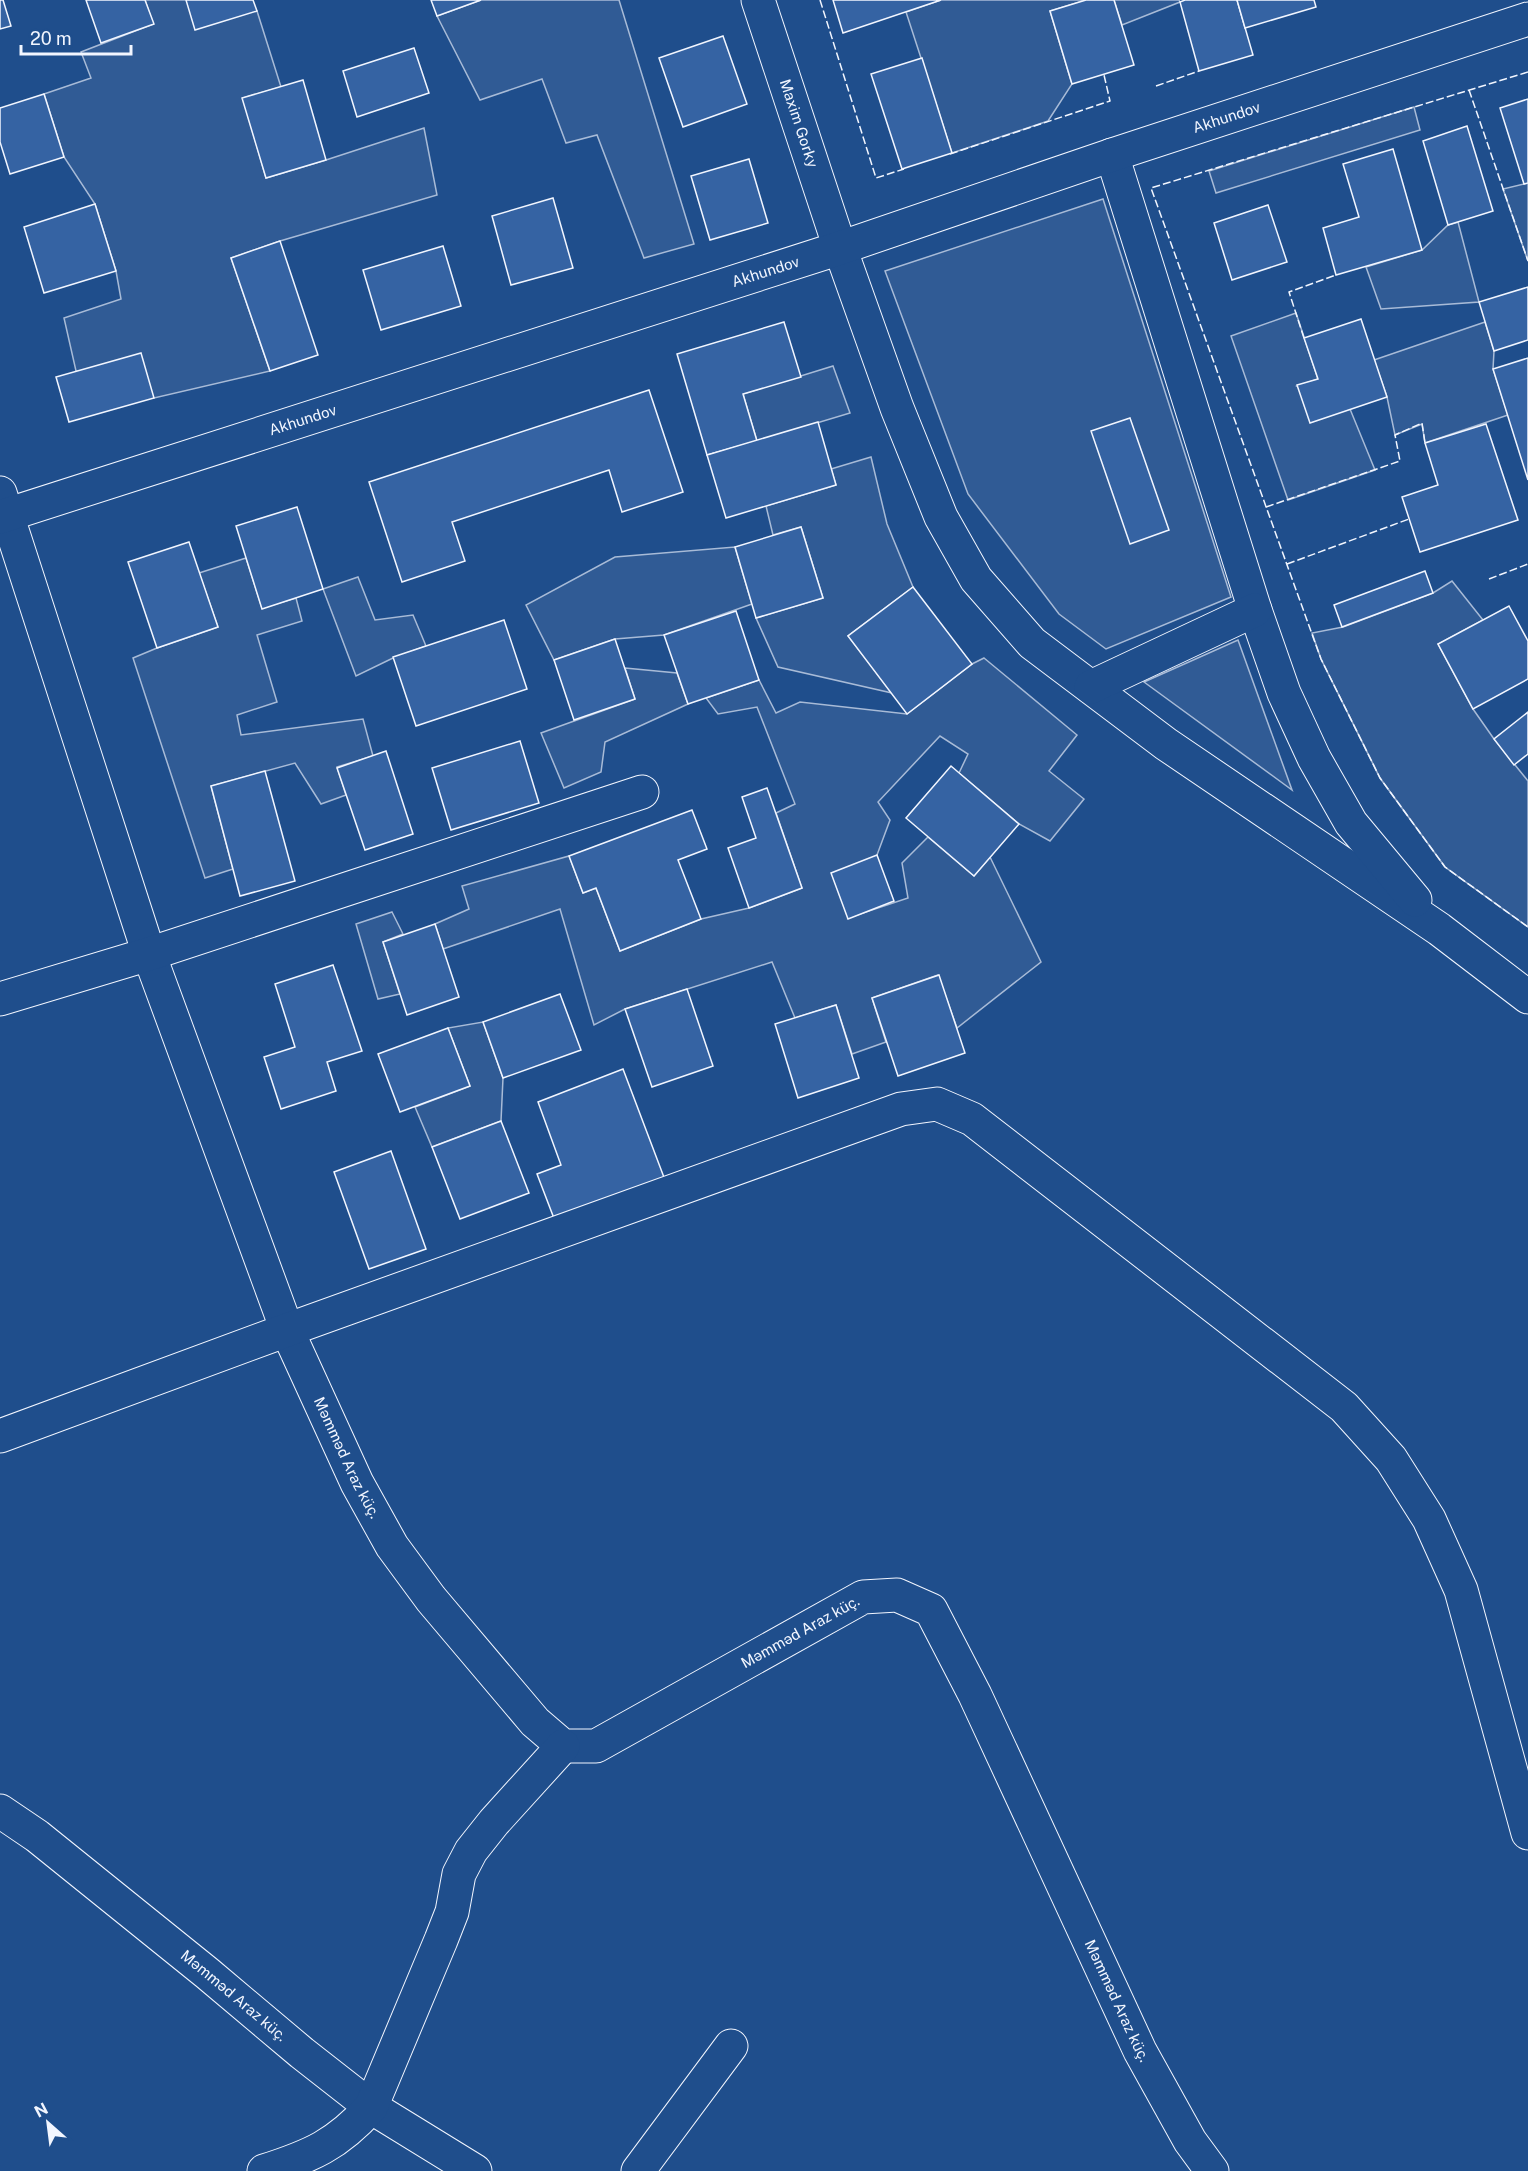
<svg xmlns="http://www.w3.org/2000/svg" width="1528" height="2171" viewBox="0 0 1528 2171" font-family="'Public Sans',sans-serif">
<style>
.built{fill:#305b95;stroke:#a8bbd7;stroke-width:1.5}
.building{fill:#3563a3;stroke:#f2f6ff;stroke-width:1.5}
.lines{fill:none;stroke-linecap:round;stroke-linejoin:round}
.minor-casing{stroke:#f2f6ff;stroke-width:35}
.minor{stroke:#1f4e8c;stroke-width:33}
.fence{stroke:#f2f6ff;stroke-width:1.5;stroke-dasharray:8 3;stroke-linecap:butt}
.labels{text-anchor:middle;stroke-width:4.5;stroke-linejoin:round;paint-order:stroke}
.street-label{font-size:15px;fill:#f2f6ff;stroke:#1f4e8c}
</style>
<rect width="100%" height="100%" fill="#1f4e8c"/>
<g class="built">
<polygon points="145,0 186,0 257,11 281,87 243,98 266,178 326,160 424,128 437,195 280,241 231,258 270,371 154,398 76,371 64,318 121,299 116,271 95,204 64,157 44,94 91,78 81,52 153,24"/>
<polygon points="481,0 619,0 694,244 644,258 597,135 566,143 542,79 480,100 437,16"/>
<polygon points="941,0 1086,0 1050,11 1072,84 1048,121 952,153 906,12"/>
<polygon points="1114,0 1179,0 1180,2 1122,25"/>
<polygon points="1414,107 1420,130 1216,193 1209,171"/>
<polygon points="1528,183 1528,261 1503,189"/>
<polygon points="1103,199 1231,597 1106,649 1059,614 968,494 885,271"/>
<polygon points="1458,222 1479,302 1381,309 1366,267 1422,250 1448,225"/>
<polygon points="1296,313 1318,379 1297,386 1350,409 1375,470 1288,500 1231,336"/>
<polygon points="1485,322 1494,351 1493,369 1508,415 1425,443 1422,424 1395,435 1387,397 1374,360"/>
<polygon points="833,366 850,413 757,441 743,394"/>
<polygon points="871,457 887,524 913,587 848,636 892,693 778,667 756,618 823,598 801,527 773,535 766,506 836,485 831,469"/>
<polygon points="735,547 752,604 664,635 615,639 554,660 526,605 615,557"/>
<polygon points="246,558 262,608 296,598 302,621 257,635 277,702 237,715 241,735 363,719 373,756 337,767 346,795 321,804 295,763 211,786 233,869 205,878 133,658 157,648 218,627 199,573"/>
<polygon points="358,577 375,620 413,615 426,646 393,658 356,676 323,589"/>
<polygon points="1452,581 1483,620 1438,644 1473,709 1494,739 1528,781 1528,927 1445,867 1380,778 1321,659 1312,633 1343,627 1433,593"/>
<polygon points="1238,640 1292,790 1144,682"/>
<polygon points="984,658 1077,735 1049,771 1084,799 1050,841 1019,824 959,773 968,754 940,736 878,802 890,820 877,855 848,918 908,898 902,863 928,837 974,876 990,857 1041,962 957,1028 938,975 872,998 886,1042 852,1054 836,1005 795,1018 772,962 625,1009 594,1025 560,909 443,949 435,924 469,909 462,886 569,856 583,893 596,888 620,951 701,919 749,908 802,888 776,813 795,804 757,707 718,714 706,698 759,680 776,713 800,702 907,714 972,664"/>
<polygon points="625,668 677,673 688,704 605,742 601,772 564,788 541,733 635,699"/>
<polygon points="392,912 403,934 383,942 400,994 378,999 356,924"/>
<polygon points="483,1022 503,1078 501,1121 432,1147 415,1107 470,1086 448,1028"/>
</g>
<g class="building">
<polygon points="0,0 3,0 11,26 0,29"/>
<polygon points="86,0 145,0 154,24 101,43"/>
<polygon points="186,0 253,0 257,11 195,30"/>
<polygon points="431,0 481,0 437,16"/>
<polygon points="833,0 941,0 843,33"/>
<polygon points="1086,0 1114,0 1134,65 1072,84 1050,11"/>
<polygon points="1185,0 1237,0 1253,55 1199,71 1180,2"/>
<polygon points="1237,0 1314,0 1316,7 1245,28"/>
<polygon points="723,36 747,104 683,127 659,58"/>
<polygon points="414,48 429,93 357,117 343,71"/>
<polygon points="922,58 952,153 902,169 871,74"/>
<polygon points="303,80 326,160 266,178 242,98"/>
<polygon points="44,94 64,157 10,174 0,142 0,108"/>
<polygon points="1528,99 1528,183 1524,184 1500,108"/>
<polygon points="1467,126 1493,211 1448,225 1423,141"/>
<polygon points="1393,149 1422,250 1336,275 1323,228 1359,217 1343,164"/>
<polygon points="749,159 768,223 710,240 691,176"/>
<polygon points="553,198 573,268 511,285 492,216"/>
<polygon points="95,204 116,271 44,293 24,227"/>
<polygon points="1268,205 1287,262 1232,280 1214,223"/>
<polygon points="280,241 318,355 270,371 231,258"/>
<polygon points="443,246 461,306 381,330 363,270"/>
<polygon points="1528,287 1528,340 1494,351 1479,302"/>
<polygon points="1361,319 1387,397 1310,423 1297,385 1318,379 1304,338"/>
<polygon points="784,322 801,377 743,394 757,441 707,455 677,354"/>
<polygon points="141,353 154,398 69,422 56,377"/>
<polygon points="1528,358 1528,480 1493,369"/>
<polygon points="649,390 683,492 622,512 609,470 452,522 465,561 402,582 369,482"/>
<polygon points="1130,418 1169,530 1130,544 1091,431"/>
<polygon points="818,422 836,485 726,518 707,455"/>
<polygon points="1486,424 1518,520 1420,552 1402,497 1438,485 1425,443"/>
<polygon points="297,507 323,589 262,609 236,526"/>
<polygon points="801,527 823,598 756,618 735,547"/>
<polygon points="189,542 218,627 157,648 128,562"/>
<polygon points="1425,571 1433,593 1342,627 1334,605"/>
<polygon points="913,587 972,664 907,714 848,636"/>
<polygon points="1509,606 1528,641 1528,679 1473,709 1438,644"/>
<polygon points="736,611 759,680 688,704 664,635"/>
<polygon points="504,620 527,689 416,726 393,657"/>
<polygon points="615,639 635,699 574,720 554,660"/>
<polygon points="1528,712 1528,754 1514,765 1494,739"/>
<polygon points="520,741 539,803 451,830 432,768"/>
<polygon points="386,751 413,834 365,850 337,768"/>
<polygon points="951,766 1019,824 974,876 906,818"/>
<polygon points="265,771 295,881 240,896 211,786"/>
<polygon points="767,788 802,888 749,908 728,848 756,838 742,797"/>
<polygon points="692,810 707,849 678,860 701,919 620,951 596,888 583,893 569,856"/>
<polygon points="877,855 894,901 848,919 831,873"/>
<polygon points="435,924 459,997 407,1015 383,942"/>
<polygon points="333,965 362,1051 327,1062 336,1091 281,1109 264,1057 295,1047 275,984"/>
<polygon points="939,975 965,1053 898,1076 872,998"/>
<polygon points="687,989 713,1066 652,1087 625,1009"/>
<polygon points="560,994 581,1050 503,1078 483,1022"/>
<polygon points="836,1005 859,1078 798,1098 775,1024"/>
<polygon points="448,1028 470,1086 400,1112 378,1054"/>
<polygon points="623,1069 665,1180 555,1221 537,1174 561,1165 538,1102"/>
<polygon points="501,1121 529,1193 460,1219 432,1147"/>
<polygon points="391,1151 426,1249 369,1269 334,1172"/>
</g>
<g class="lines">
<g class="minor-casing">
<g id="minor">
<path id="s1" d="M 758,0 L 840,248 L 897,408 L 941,517 L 976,579 L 1032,643 L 1166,744 L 1439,929 L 1528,997"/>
<polyline points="1112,155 1255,610 1284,693 1314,758 1351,823 1415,900"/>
<path id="s2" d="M 0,493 L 149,954 L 287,1330 L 357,1483 L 392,1546 L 431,1599 L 535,1722 L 563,1746 L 596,1746 L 863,1597 L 897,1595 L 931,1610 L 975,1695 L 1140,2051 L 1190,2141 L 1212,2171"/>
<path id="s3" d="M 0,517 L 840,248 L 1112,155 L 1528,19"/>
<polyline points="1091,687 1255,610"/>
<polyline points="0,999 149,954 642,792"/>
<polyline points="0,1436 287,1330 901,1109 937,1104 972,1119 1344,1407 1391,1459 1429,1519 1461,1590 1528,1833"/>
<path id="s4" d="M 0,1811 L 37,1836 L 207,1973 L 302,2053 L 371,2107 L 475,2171"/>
<path d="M 264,2171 C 311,2156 337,2145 371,2107 L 441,1940 L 452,1912 L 459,1874 L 471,1851 L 494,1822 L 563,1746"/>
<polyline points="638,2171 731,2046"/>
</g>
</g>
<use href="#minor" class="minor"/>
<g class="fence">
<polyline points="820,0 876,178 904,169"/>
<polyline points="1528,72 1151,188 1321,659 1380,778 1445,867 1528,927"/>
<polyline points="1156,86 1199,71"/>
<polyline points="1469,90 1528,261"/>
<polyline points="950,154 1110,101 1104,75"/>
<polyline points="1304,338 1289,292 1336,275"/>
<polyline points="1266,507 1400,461 1395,435 1422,423 1425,443"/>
<polyline points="1287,564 1409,519"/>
<polyline points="1489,579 1528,564"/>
</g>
</g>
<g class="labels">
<g class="street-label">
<text dy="5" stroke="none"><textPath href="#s3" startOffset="1290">Akhundov</textPath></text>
<text dy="5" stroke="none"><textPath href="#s1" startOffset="130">Maxim Gorky</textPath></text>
<text dy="5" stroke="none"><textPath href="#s3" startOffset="804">Akhundov</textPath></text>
<text dy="5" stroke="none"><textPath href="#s3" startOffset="318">Akhundov</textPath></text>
<text dy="5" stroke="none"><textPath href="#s2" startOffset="1026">Məmməd Araz küç.</textPath></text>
<text dy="5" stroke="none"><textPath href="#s2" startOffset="1656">Məmməd Araz küç.</textPath></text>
<text dy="5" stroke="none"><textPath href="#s4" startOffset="298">Məmməd Araz küç.</textPath></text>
<text dy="5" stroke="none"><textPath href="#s2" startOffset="2232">Məmməd Araz küç.</textPath></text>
</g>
</g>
<g transform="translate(48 2123) rotate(332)" stroke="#1f4e8c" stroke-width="4.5" paint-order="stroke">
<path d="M0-4.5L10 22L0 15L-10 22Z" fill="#f2f6ff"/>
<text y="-9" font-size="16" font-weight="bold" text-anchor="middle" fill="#f2f6ff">N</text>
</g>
<path d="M21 45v9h110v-9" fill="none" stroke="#f2f6ff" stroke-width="3"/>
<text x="30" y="45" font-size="18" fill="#f2f6ff" stroke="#1f4e8c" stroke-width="4.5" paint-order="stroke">20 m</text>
</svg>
